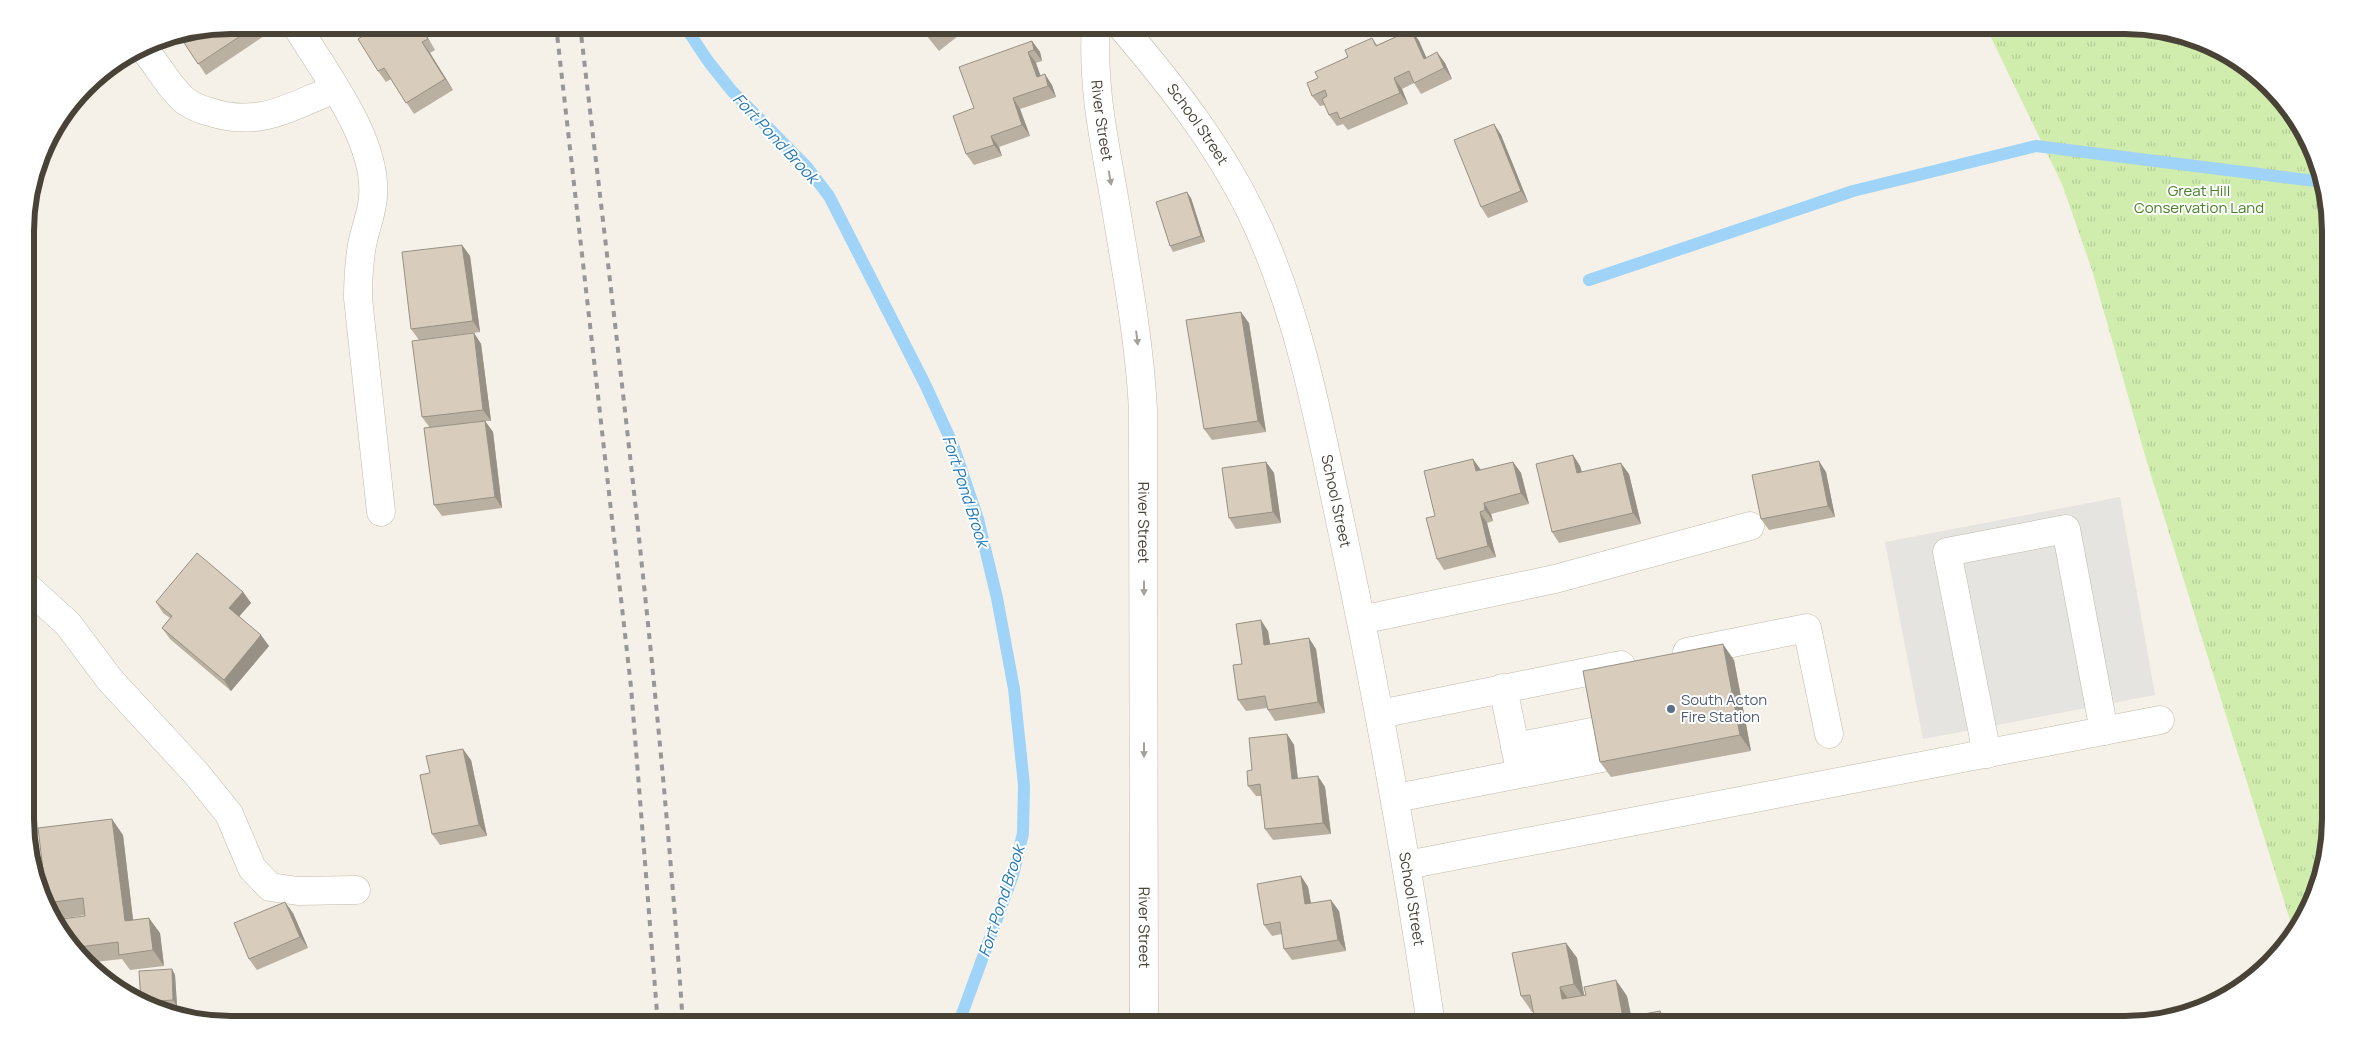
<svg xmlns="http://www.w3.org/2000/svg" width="2356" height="1050" viewBox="0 0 2356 1050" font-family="Manrope,sans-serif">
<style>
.park{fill:url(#park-tufts)}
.parking{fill:#e6e4e0}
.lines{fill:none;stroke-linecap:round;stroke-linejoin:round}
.stream{stroke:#9fd3f7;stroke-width:12}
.minor-casing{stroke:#c2b9a9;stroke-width:29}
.minor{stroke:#fff;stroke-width:28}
.rail{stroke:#979797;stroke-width:4;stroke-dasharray:6 6;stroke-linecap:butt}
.wall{fill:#bab0a2}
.shaded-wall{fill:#979084}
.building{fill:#d8cdbc;stroke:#979084}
.oneway{fill:#a4a09a}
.service-dot{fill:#5c6f8a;stroke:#fff;stroke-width:2}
.labels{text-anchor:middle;stroke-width:4;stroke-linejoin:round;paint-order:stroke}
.street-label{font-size:15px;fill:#494236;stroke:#fff}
.park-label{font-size:15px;fill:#468123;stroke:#fff}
.service-label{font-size:15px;fill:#4e5e75;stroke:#fff;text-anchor:start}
.water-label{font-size:16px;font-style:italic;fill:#2378b6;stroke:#fff}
.rim{fill:none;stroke:#494236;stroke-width:6}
</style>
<defs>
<pattern id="park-tufts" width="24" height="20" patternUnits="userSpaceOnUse" patternTransform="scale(1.25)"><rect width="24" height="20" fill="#d0edad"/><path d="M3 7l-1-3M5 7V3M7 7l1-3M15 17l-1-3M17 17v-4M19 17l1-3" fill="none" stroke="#b4cc95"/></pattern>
</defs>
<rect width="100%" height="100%" fill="#f5f1e8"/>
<polygon class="park" points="1985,25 2126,25 2205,41 2251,68 2289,106 2315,152 2329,204 2331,820 2315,899 2294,933 2146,459 2092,270 2062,184"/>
<polygon class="parking" points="2120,497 2155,695 1923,739 1885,542"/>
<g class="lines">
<g class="stream">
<polyline points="684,25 708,61 731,90 806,166 829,196 925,384 953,445 978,519 997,598 1014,689 1024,785 1023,833 1013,875 958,1025"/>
<polyline points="1589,280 1853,191 2036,146 2323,182"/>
</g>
<g class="minor-casing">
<g id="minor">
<path d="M 296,25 C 324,72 378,140 373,197 C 372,213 365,229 362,245 C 359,263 358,280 358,298 L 381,512"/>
<path id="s1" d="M 1096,25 C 1092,81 1103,136 1113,191 C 1125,264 1139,336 1143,409 L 1144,1025"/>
<path id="s2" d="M 1120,25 C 1174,88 1224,152 1258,227 C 1302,324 1320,428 1342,530 C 1377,694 1407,859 1431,1025"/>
<path d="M 142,47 C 156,62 165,81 180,96 C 187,104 199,109 210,112 C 260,128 289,107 335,89"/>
<polyline points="26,586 68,624 110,680 195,772 229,814 252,868 270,887 298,891 356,890"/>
<polyline points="1361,620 1555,579 1750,526"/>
<polyline points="1687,652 1807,628 1829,734"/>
<polyline points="1503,688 1519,765"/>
<polyline points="1380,714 1621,665"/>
<polyline points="1515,747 1602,730"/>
<polyline points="1987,754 1947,552 2066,529 2104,731"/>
<polyline points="1396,798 1607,757"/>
<polyline points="1407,865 2160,720"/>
</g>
</g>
<use href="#minor" class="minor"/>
<g class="rail">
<polyline points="556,25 631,687 658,1025"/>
<path d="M 580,25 C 619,358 660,690 683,1025"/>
</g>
</g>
<g class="wall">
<polygon points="230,25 266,25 270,32 206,75 179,35"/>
<polygon points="380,25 420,25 435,50 430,53 453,90 414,114 391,79 386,82 378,71"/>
<polygon points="918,25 972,25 939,51"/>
<polygon points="1411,30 1419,41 1426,58 1445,63 1452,79 1421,94 1414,83 1402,89 1408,104 1348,130 1343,124 1337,126 1329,115 1325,105 1320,106 1312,96 1318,78 1372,38 1377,45"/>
<polygon points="1032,41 1040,52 1042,61 1036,63 1040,76 1052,85 1056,97 1020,109 1030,136 999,147 1002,156 974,165 966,154 974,108"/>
<polygon points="1494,124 1501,135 1528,202 1488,218 1481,207"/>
<polygon points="1191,198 1205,242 1173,252 1170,246"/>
<polygon points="462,245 470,256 480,332 419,340 411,329"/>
<polygon points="1249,323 1266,432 1212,440 1204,429"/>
<polygon points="474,333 481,344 491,421 485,421 493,432 502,508 442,516 434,505 430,428 422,417"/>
<polygon points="1573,455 1580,466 1582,472 1629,474 1641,524 1559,543 1552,532"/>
<polygon points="1266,462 1274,473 1281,523 1236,529 1229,518"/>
<polygon points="1513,462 1521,473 1529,504 1491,514 1493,521 1487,523 1496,557 1444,570 1437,559 1435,516 1481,470"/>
<polygon points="1826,472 1835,517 1769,530 1761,519"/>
<polygon points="243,592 251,603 239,616 269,646 231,691 170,639 162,628 170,618 163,613 156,602"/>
<polygon points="1268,631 1270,644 1316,649 1325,713 1275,721 1268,710 1267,708 1246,711 1238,700 1242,664"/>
<polygon points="1734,660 1751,751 1611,777 1600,762"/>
<polygon points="1287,734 1294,745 1298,779 1325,787 1331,834 1273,840 1265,829 1261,796 1256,796 1248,786 1252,770"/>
<polygon points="471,760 487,836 440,845 432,834 430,773"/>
<polygon points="123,835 133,920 160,933 164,966 130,970 122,959 86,963 67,944 85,915 58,919 47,903"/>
<polygon points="1301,876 1308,887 1311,903 1339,911 1346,951 1292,960 1284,949 1282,934 1272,936 1264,925"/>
<polygon points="293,913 308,948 257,970 249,959"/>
<polygon points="1566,943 1577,958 1584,995 1627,996 1631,1016 1660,1011 1670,1025 1536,1025 1534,1012 1532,1012 1521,996"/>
<polygon points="172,969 175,975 177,1006 149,1008 142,1004 141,1002"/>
</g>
<g class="shaded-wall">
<polygon points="419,25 420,25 435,50 428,39"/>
<polygon points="1411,30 1419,41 1432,70 1424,59"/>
<polygon points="1032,41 1040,52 1042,61 1034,50"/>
<polygon points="422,42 430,53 453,90 445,79"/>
<polygon points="1028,52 1036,63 1045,88 1037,77"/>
<polygon points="1437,52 1445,63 1452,79 1444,68"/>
<polygon points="1045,74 1052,85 1056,97 1048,86"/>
<polygon points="1394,78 1402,89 1408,104 1400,93"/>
<polygon points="1013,98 1020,109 1030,136 1022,125"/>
<polygon points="1494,124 1501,135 1528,202 1521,191"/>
<polygon points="991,136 999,147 1002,156 994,145"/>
<polygon points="1187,192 1191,198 1205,242 1201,236"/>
<polygon points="462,245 470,256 480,332 473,321"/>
<polygon points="1241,312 1249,323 1266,432 1258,421"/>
<polygon points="474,333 481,344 491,421 483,410"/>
<polygon points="485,421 493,432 502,508 495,497"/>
<polygon points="1573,455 1580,466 1585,484 1577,473"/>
<polygon points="1473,459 1481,470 1476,471"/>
<polygon points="1819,461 1826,472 1835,517 1828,506"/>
<polygon points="1266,462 1274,473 1281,523 1273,512"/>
<polygon points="1513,462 1521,473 1529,504 1521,493"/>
<polygon points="1621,463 1629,474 1641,524 1633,513"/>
<polygon points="1484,503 1491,514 1493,521 1485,510"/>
<polygon points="1480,512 1487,523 1496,557 1488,546"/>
<polygon points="243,592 251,603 237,619 229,608"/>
<polygon points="1261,620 1268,631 1272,656 1264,645"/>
<polygon points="261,635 269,646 231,691 224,680"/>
<polygon points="1309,638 1316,649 1325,713 1318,702"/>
<polygon points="1723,644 1734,660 1751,751 1740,735"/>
<polygon points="1287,734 1294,745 1299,790 1292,779"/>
<polygon points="463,749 471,760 487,836 479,825"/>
<polygon points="1318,776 1325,787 1331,834 1323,823"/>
<polygon points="112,819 123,835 135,936 125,921"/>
<polygon points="1301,876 1308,887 1313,915 1305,904"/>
<polygon points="1331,900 1339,911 1346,951 1338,940"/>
<polygon points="285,902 293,913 308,948 300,937"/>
<polygon points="149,918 160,933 164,966 153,950"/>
<polygon points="1566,943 1577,958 1585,1000 1574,984"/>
<polygon points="172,969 175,975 177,1006 173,1000"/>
<polygon points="1616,980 1627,996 1633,1025 1623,1018"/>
<polygon points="1560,987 1571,1003 1562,999"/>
<polygon points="1660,1011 1670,1025 1662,1025"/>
</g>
<g class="building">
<polygon points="230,25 257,25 198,64 179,35"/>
<polygon points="380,25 419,25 428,39 422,42 445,79 406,103 384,68 378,71 358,39"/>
<polygon points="919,25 941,25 928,36"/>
<polygon points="1411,30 1424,59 1437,52 1444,68 1414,83 1409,71 1394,78 1400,93 1340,119 1337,112 1329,115 1322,99 1327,96 1325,90 1312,96 1307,83 1318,78 1315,72 1348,57 1345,50 1372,38 1376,46"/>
<polygon points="1032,41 1034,50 1028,52 1037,77 1045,74 1048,86 1013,98 1022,125 991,136 994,145 966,154 953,116 974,108 959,67"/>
<polygon points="1494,124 1521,191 1481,207 1454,140"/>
<polygon points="1187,192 1201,236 1170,246 1156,202"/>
<polygon points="462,245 473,321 411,329 402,252"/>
<polygon points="1241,312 1258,421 1204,429 1186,320"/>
<polygon points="474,333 483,410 422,417 412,341"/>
<polygon points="485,421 495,497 434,505 424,428"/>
<polygon points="1573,455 1577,473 1621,463 1633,513 1552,532 1536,464"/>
<polygon points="1473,459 1476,471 1513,462 1521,493 1484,503 1485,510 1480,512 1488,546 1437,559 1426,518 1435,516 1424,471"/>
<polygon points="1819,461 1828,506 1761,519 1752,475"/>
<polygon points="1266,462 1273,512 1229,518 1222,468"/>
<polygon points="197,553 243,592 229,608 261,635 224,680 162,628 172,616 156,602"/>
<polygon points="1261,620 1264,645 1309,638 1318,702 1268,710 1265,696 1238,700 1233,665 1242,664 1236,624"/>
<polygon points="1723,644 1740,735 1600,762 1583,671"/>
<polygon points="1287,734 1292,779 1318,776 1323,823 1265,829 1260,784 1248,786 1247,771 1252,770 1249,738"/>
<polygon points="463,749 479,825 432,834 420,775 430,773 426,756"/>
<polygon points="112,819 125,921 149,918 153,950 119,955 118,942 71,948 67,944 53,920 85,916 83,898 47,903 38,828"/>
<polygon points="1301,876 1305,904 1331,900 1338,940 1284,949 1280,922 1264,925 1257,884"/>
<polygon points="285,902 300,937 249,959 234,923"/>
<polygon points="1566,943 1574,984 1560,987 1562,999 1586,995 1584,987 1616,980 1623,1018 1660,1011 1662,1025 1536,1025 1530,995 1521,996 1512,953"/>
<polygon points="172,969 173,1000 141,1002 139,971"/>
</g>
<defs><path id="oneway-solid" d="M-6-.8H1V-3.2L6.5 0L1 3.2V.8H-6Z" transform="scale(1.25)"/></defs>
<g class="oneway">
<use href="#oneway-solid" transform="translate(1110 178) rotate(80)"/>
<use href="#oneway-solid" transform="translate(1137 338) rotate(83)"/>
<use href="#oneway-solid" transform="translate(1144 588) rotate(90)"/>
<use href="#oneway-solid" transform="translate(1144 750) rotate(90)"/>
</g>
<circle class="service-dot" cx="1671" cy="709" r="5"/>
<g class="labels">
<g class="street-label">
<text dy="5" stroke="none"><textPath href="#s1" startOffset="96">River Street</textPath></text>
<text dy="5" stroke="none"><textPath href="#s2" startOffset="126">School Street</textPath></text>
<text dy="5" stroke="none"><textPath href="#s2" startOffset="531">School Street</textPath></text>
<text dy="5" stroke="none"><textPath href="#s1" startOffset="501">River Street</textPath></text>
<text dy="5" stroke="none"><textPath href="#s2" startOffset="936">School Street</textPath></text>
<text dy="5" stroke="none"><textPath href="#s1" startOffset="906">River Street</textPath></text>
</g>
<g class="park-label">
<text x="2199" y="196">Great Hill<tspan x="2199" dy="17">Conservation Land</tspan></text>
</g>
<g class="service-label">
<text x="1681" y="705">South Acton<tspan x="1681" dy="17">Fire Station</tspan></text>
</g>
<g class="water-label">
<text transform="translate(776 138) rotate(47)" y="6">Fort Pond Brook</text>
<text transform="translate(966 491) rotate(72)" y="6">Fort Pond Brook</text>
<text transform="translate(1001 901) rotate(-72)" y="6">Fort Pond Brook</text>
</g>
</g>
<path d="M0 0H2356V1050H0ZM231 34H2125A197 197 0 0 1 2322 231V819A197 197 0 0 1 2125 1016H231A197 197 0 0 1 34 819V231A197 197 0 0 1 231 34Z" fill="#fff" fill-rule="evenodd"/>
<path class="rim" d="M231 34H2125A197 197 0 0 1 2322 231V819A197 197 0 0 1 2125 1016H231A197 197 0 0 1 34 819V231A197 197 0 0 1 231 34Z"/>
</svg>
